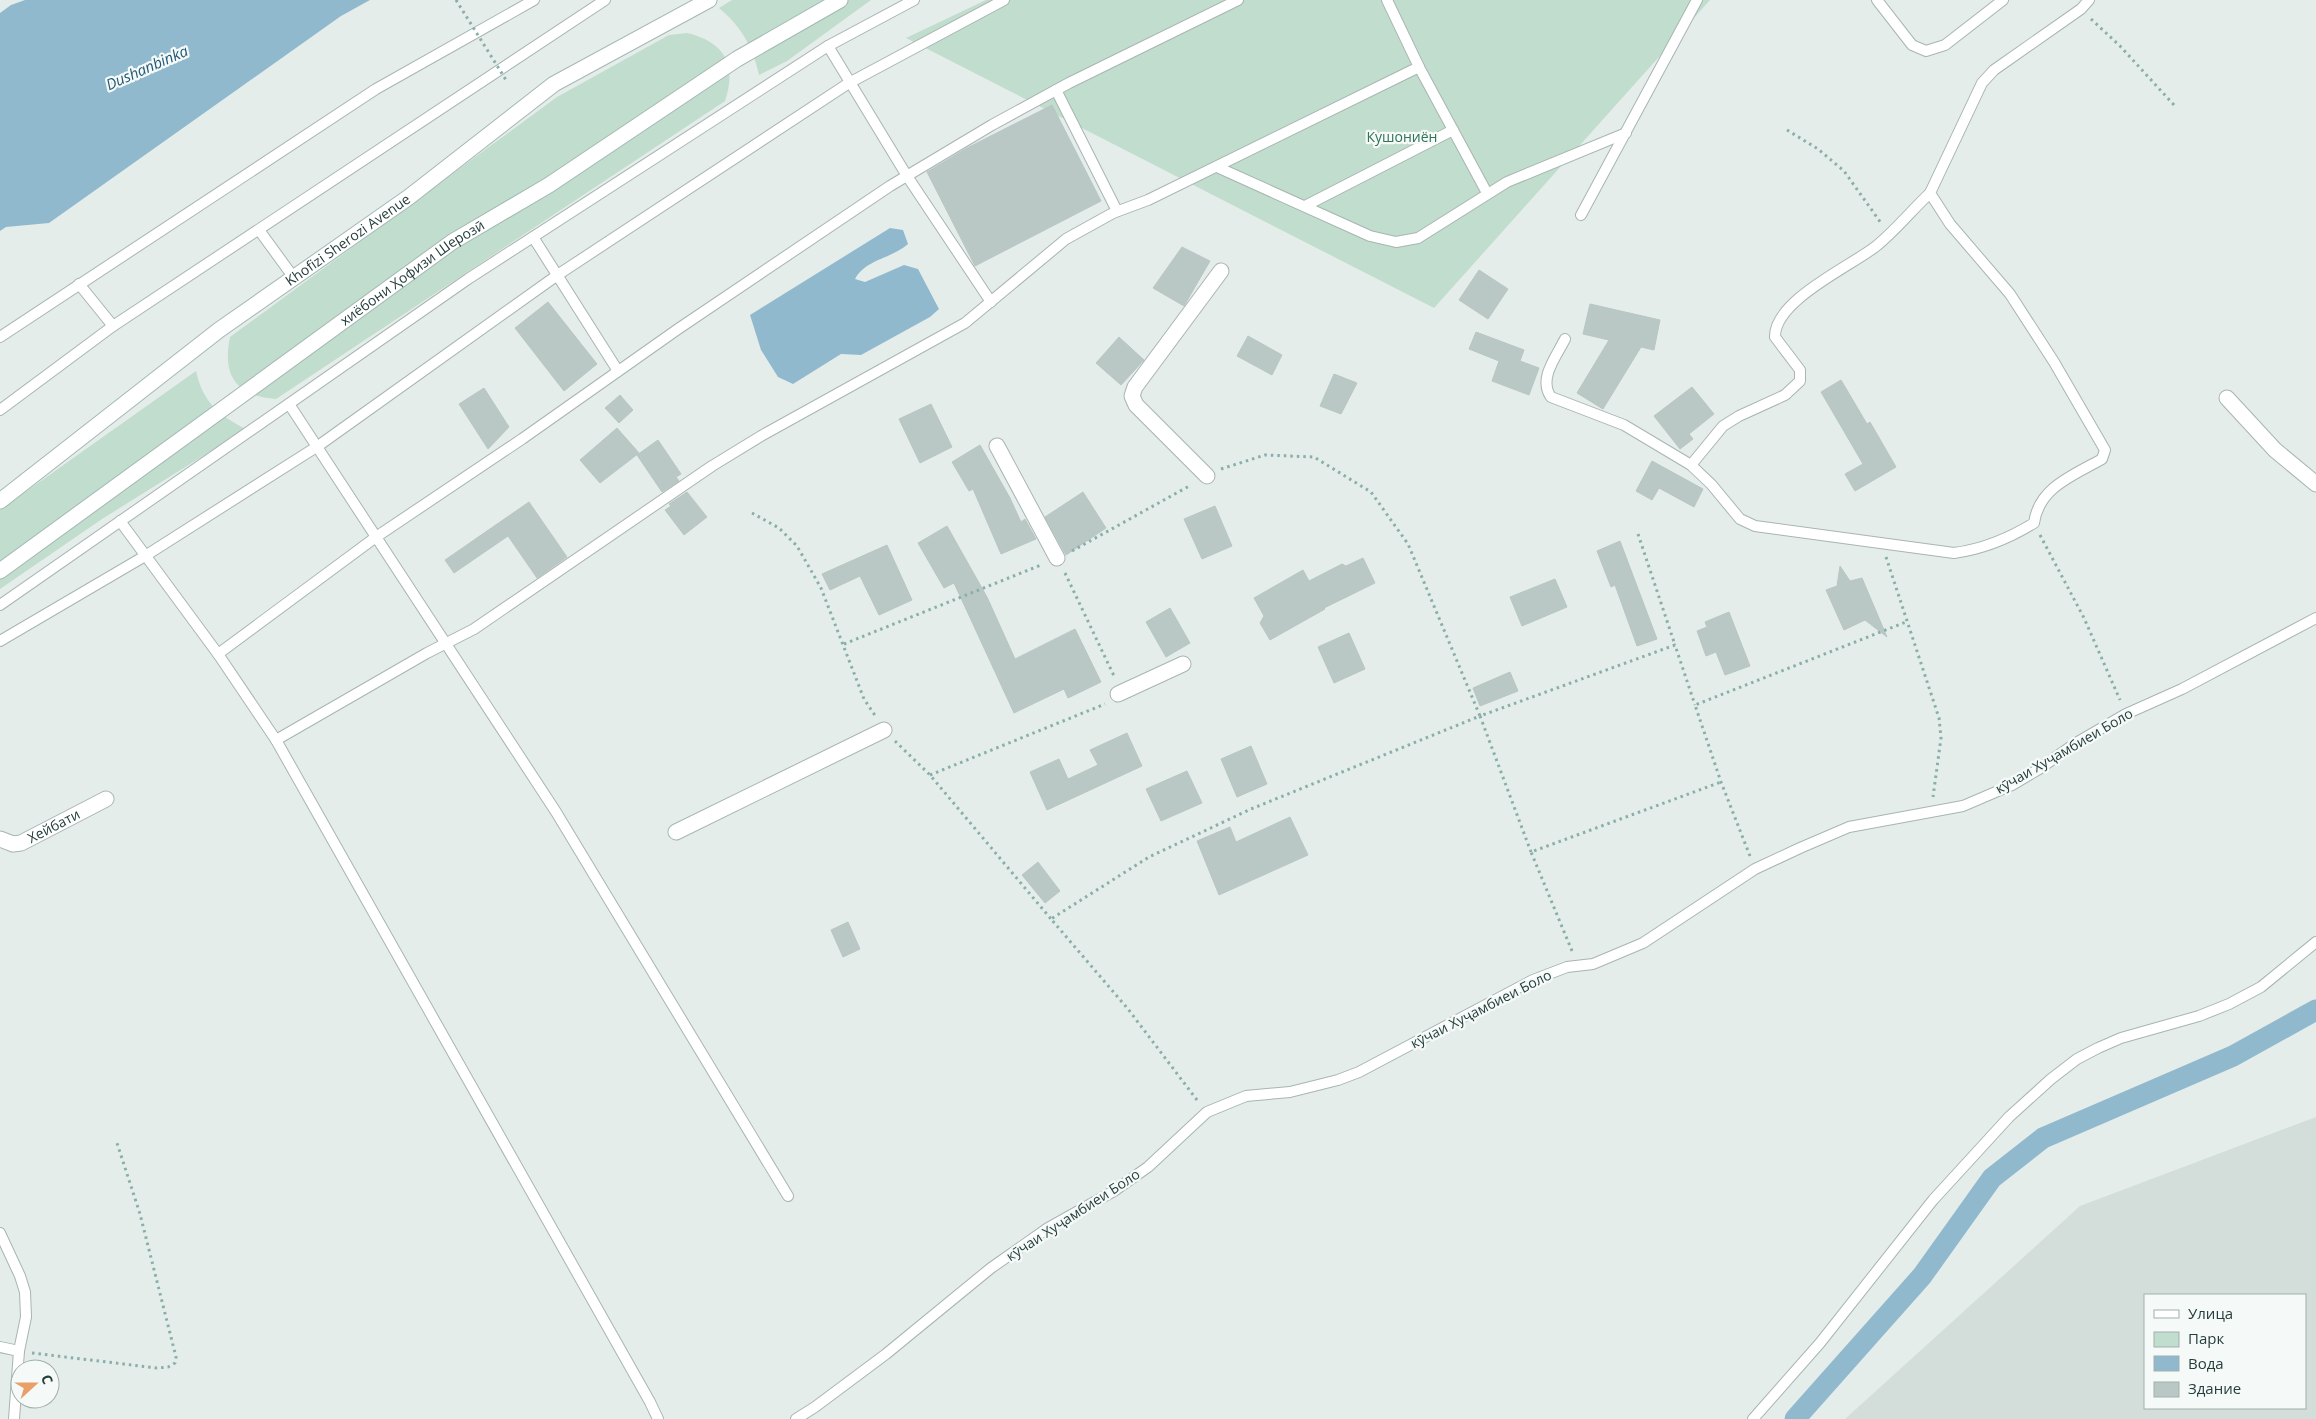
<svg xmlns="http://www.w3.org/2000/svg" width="2316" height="1419" viewBox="0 0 2316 1419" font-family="'Open Sans',sans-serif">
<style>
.built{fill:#d3ddda;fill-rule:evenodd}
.green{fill:#c0ddcd}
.water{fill:#91b9ce}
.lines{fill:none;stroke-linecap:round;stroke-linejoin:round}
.canal{stroke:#91b9ce;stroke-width:21}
.building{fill:#bac8c5;stroke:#b8c7c3}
.lane-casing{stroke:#a8b5b3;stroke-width:12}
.street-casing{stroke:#a8b5b3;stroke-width:17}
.secondary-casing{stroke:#a4b8b5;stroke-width:17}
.path{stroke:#88afa9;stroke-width:3;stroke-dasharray:2.5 4;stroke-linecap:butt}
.lane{stroke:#fff;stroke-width:10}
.street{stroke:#fff;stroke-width:15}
.secondary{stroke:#fff;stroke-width:15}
.path-bridge{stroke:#88afa9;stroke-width:3;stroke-dasharray:2.5 4;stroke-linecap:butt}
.labels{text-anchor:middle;stroke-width:4.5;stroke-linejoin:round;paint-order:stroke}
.park-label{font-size:14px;fill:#327257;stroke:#f5faf8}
.street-label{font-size:14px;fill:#253e3c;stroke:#f5faf8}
.water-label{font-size:15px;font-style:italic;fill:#235977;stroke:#f5faf8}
</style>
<rect width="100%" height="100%" fill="#e5edeb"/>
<path class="built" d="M 2316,1117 L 2316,1419 L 1845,1419 L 2080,1206 ZM 2145,1295 L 2305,1295 L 2305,1408 L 2145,1408 Z"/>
<g class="green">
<path d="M 732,0 L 871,0 L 787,61 L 759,75 C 753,47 741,26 719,8 Z"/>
<polygon points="986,0 1710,0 1434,308 906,38"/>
<path d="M 687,33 C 725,42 737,65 725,101 L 276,399 C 236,396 222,376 230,337 L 557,97 L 669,35 Z"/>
<path d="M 196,371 C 203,402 218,415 246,429 L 102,519 L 0,589 L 0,510 Z"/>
</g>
<g class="water">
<polygon points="25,0 370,0 341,16 49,223 6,227 0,231 0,13 11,5"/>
<path d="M 890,228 L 903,230 L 908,244 C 891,259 866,259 855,279 L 865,282 L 904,265 L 918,269 L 939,309 L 930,317 L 861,355 L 841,354 L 793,384 L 778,377 L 761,350 L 750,315 Z"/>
</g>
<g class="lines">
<polyline class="canal" points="1795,1419 1922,1276 1992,1178 2043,1138 2233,1056 2316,1010"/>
</g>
<g class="building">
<polygon points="1052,105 1101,201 975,266 927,172 967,148"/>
<polygon points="1182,247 1210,261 1184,306 1153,288"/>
<polygon points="1479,270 1508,289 1488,319 1459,300"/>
<polygon points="548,302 597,364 564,391 515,328"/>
<polygon points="1590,304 1660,320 1654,350 1641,347 1603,409 1577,393 1609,340 1583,334"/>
<polygon points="1476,332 1524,350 1520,361 1539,368 1529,395 1492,381 1499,361 1469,349"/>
<polygon points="1248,336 1282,355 1272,375 1237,356"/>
<polygon points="1119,337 1144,360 1121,385 1096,363"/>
<polygon points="1334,374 1357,383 1341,414 1320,406"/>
<polygon points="1841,380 1867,424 1870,422 1896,467 1855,491 1845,474 1863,464 1821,392"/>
<polygon points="1692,387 1714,414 1689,434 1693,439 1680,449 1654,416"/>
<polygon points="484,388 509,427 488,449 459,404"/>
<polygon points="620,395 633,410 619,423 605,408"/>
<polygon points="931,404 952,447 920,463 899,419"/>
<polygon points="617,428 639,453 600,483 580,460"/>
<polygon points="658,440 681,474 676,477 679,481 662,492 637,455"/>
<polygon points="980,445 1010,498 1021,522 1025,519 1036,539 1001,554 973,489 969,491 952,462"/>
<polygon points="1652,461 1703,489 1694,507 1659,488 1652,500 1636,491"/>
<polygon points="687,492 707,517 684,535 665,510 671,506 669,504"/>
<polygon points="1083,492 1106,528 1066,555 1045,517"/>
<polygon points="529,502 567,557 537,578 508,536 454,573 445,560"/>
<polygon points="1215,506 1232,546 1202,559 1184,519"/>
<polygon points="947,526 987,597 1015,659 1075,629 1101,682 1068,698 1064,689 1014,713 954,583 944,588 918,543"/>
<polygon points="1620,541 1657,639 1637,646 1615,585 1611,587 1597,551"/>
<polygon points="887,545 912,600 879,615 860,576 830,590 822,574"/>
<polygon points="1363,558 1375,583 1324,608 1325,609 1270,640 1260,623 1264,616 1254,598 1303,570 1309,581 1342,564 1346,566"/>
<polygon points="1840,566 1850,581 1862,578 1887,637 1865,620 1844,630 1826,590 1837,586"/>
<polygon points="1555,579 1567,607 1522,626 1510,597"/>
<polygon points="1170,608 1190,643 1166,657 1146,622"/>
<polygon points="1729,612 1750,666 1725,675 1716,652 1706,656 1697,631 1707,627 1705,622"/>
<polygon points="1349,633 1365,669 1334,683 1318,647"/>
<polygon points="1510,672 1518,691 1480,706 1473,688"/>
<polygon points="1127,733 1142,766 1047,810 1030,772 1059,759 1068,779 1098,765 1090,750"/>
<polygon points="1251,746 1267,784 1237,797 1221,759"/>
<polygon points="1187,771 1202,803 1161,821 1146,789"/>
<polygon points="1290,817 1308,855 1219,895 1197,841 1230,827 1236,842"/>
<polygon points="1038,862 1060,891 1045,903 1022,875"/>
<polygon points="848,922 860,949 843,957 831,930"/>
</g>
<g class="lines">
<g class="lane-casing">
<g id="lane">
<polyline points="1877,0 1912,45 1926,51 1945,45 2003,0"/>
<polyline points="828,46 907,176 991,302"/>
<polyline points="1419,67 1487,193"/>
<polyline points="1056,90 1117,211"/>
<polyline points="1217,167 1370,236 1396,242 1418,238 1507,182 1626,133"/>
<polyline points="1305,206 1453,130"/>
<polyline points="1581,215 1697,0"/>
<polyline points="259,230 294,278"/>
<polyline points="533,237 618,371"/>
<polyline points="79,284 113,326"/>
<polyline points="0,337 376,89 534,0"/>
<path d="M 1565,339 C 1556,357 1538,379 1551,397 L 1624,425 L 1691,465 L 1711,484 L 1740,519 L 1755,526 L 1954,553 C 1984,549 2008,539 2034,523 C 2039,487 2074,475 2102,459 L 2105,450 L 2054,362 L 2010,294 L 1950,224 L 1930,193 L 1982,83 L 1994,70 L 2081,9 L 2089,0"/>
<polyline points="289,404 556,812 788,1196"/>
<polyline points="0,410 113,326 605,0"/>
<path d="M 1691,465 L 1723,426 L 1739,416 L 1785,395 L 1800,381 L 1800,370 L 1775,337 C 1774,301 1849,267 1875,247 C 1892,234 1913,209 1930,193"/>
<polyline points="120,521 218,654 276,740 650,1402 658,1419"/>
<polyline points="0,605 468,279 828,46 914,0"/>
<polyline points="0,641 145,556 318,446 559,274 849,83 1004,0"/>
<polyline points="218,654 376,537 522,439 678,329 890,186 992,125 1069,83 1238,0"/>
<polyline points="276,740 427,653 474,629 712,466 761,436 965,323 1066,239 1113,213 1148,200 1419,67 1387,0"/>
<polyline points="0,1233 20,1276 25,1292 26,1317 19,1351 14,1419"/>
<polyline points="0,1347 19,1351"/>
<polyline points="796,1419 815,1407 886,1354 991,1268 1048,1228 1114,1191 1148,1167 1207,1112 1246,1096 1290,1092 1338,1080 1359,1072 1533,980 1567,967 1593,964 1643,943 1755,869 1800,848 1849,827 1963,806 2012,785 2039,769 2076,743 2126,714 2182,689 2316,618"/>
<polyline points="1753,1419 1820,1343 1933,1200 2009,1117 2051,1079 2077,1059 2098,1048 2121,1038 2199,1016 2229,1004 2261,987 2316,942"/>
</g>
</g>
<g class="street-casing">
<g id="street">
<polyline points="2227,398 2275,450 2316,484"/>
<polyline points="997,446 1057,558"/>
<polyline points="1207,476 1136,405 1132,396 1135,387 1221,271"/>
<polyline points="1118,694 1183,664"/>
<polyline points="676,832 884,730"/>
<path id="s1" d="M 0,839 L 13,844 L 21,843 L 106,799"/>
</g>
</g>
<g class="secondary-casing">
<g id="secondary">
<path id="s2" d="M 0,501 L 219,330 L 409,197 L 554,84 L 709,0"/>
<path id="s3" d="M 0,571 L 452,242 L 549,185 L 737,59 L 840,0"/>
</g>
</g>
<g class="path">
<polyline points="2091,19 2120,46 2174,105"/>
<polyline points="1787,130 1818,149 1844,171 1881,223"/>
<polyline points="1221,469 1265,455 1314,457 1371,492 1408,544 1480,716 1675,645 1695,705"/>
<polyline points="752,513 779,528 797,546 821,588 864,699 876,717"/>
<polyline points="1638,534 1675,645"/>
<polyline points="2040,535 2084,618 2120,700"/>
<polyline points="1072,551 1191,485"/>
<polyline points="1886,557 1939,718 1941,738 1933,797"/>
<polyline points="1065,573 1115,678"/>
<polyline points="844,644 1041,565"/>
<polyline points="895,741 930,775 1051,919"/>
<polyline points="930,775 1105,704"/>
<polyline points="1750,856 1721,782 1695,705 1906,622"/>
<polyline points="1572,951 1531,852 1721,782"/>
<polyline points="1197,1100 1128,1009 1051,919 1149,857 1251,809 1480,716 1531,852"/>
<polyline points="32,1353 157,1368 168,1367 175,1363 176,1357 140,1214 117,1143"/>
</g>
<use href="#lane" class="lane"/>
<use href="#street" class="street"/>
<use href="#secondary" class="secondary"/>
<polyline class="path-bridge" points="456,0 506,80"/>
</g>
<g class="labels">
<g class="park-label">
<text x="1402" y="142">Кушониён</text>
</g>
<g class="street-label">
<text dy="5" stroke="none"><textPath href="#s2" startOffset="435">Khofizi Sherozi Avenue</textPath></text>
<text dy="5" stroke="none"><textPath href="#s3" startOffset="509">хиёбони Ҳофизи Шерозӣ</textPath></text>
<text transform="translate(2064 751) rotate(-30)" y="5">кӯчаи Хуҷамбиеи Боло</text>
<text dy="5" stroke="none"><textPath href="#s1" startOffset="59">Хейбати</textPath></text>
<text transform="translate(1481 1009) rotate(-27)" y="5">кӯчаи Хуҷамбиеи Боло</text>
<text transform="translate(1073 1215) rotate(-33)" y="5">кӯчаи Хуҷамбиеи Боло</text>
</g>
<g class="water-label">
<text transform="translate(147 68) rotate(-24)" y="5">Dushanbinka</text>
</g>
</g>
<rect x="2144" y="1294" width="162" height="115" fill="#f5faf8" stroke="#a2afad"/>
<rect x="2154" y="1310" width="25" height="8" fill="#ffffff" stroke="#a2afad"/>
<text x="2188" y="1319" font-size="15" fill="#253e3c">Улица</text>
<rect x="2154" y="1332" width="25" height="15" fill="#c0ddcd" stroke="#a2afad"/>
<text x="2188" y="1344" font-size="15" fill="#253e3c">Парк</text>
<rect x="2154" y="1356" width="25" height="15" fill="#91b9ce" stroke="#a2afad"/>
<text x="2188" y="1369" font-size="15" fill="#253e3c">Вода</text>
<rect x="2154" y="1382" width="25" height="15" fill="#bac8c5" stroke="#a2afad"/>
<text x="2188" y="1394" font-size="15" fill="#253e3c">Здание</text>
<g transform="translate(35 1384) rotate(69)"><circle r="24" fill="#f5faf8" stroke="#a2afad"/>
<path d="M0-4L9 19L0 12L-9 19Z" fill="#e99f67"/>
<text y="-8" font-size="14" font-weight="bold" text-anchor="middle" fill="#253e3c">С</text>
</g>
</svg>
